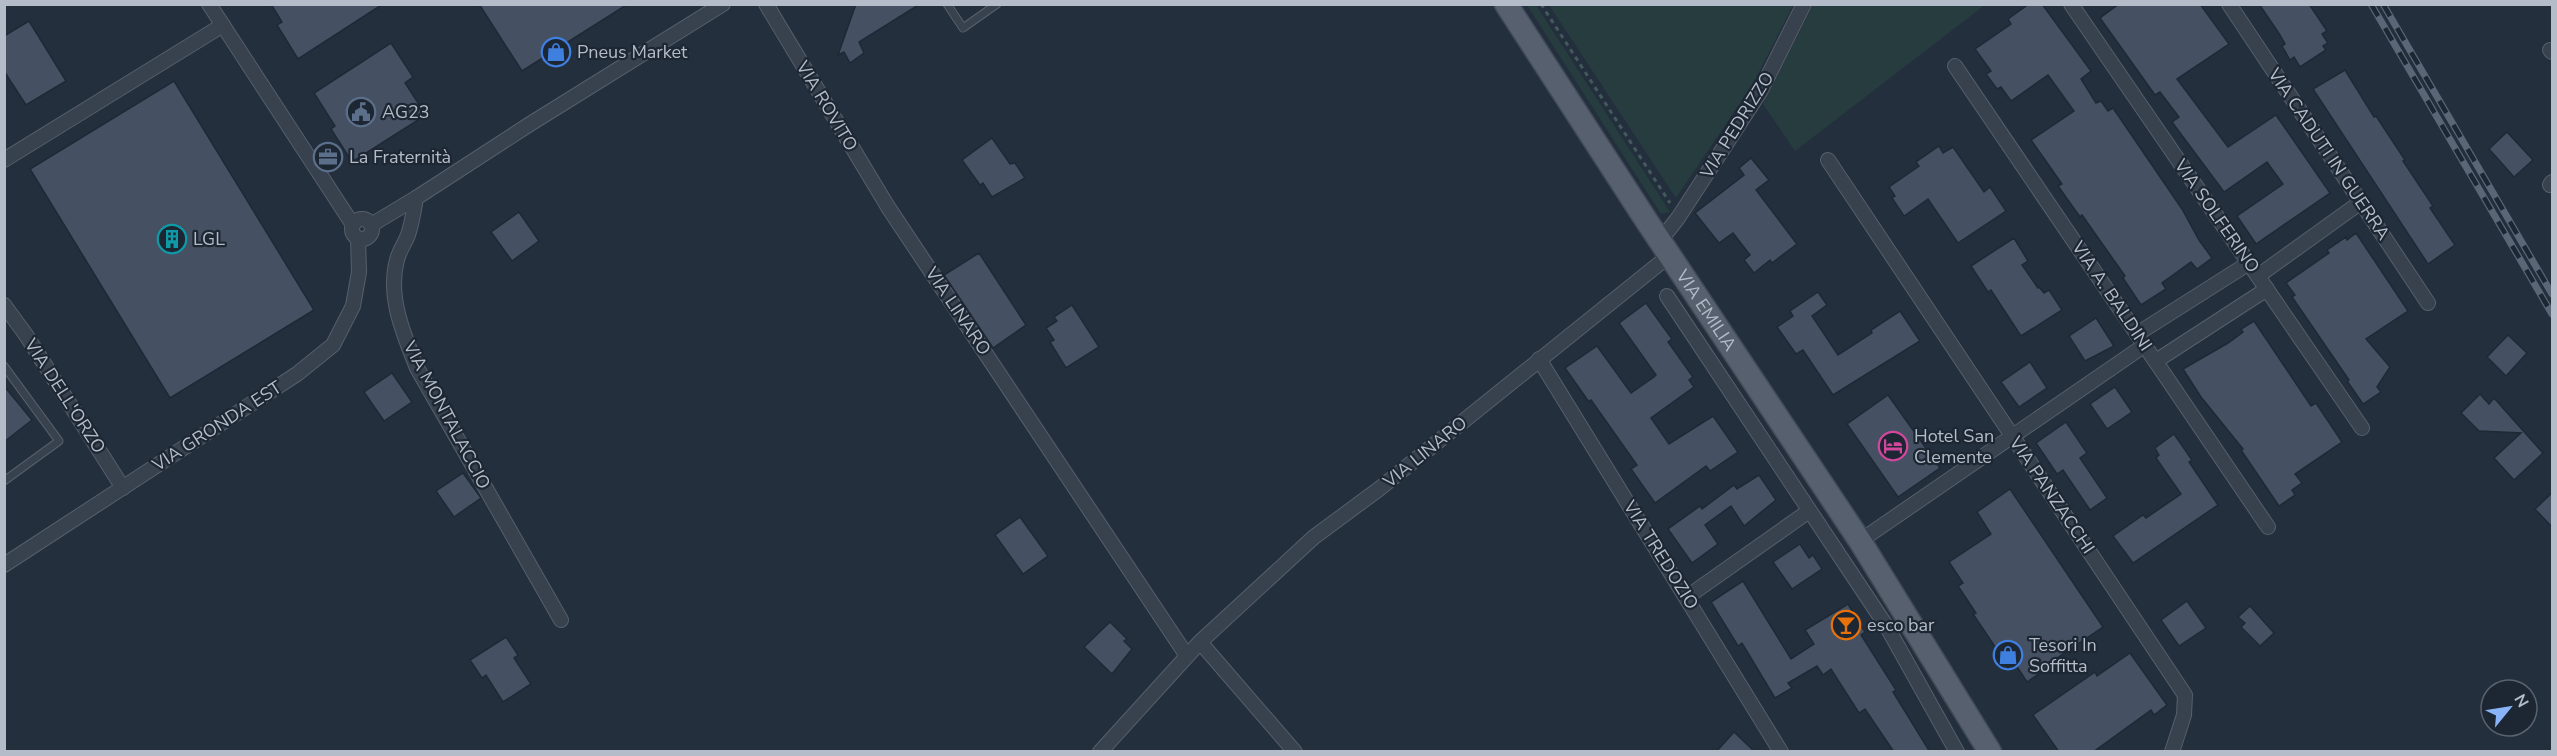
<svg xmlns="http://www.w3.org/2000/svg" width="2557" height="756" viewBox="0 0 2557 756" font-family="'Nunito Sans',sans-serif">
<style>
.green{fill:#263c3f}
.building{fill:#455162;stroke:#1f2835;stroke-width:1.5}
.lines{fill:none;stroke-linecap:round;stroke-linejoin:round}
.service-casing{stroke:#565f6c;stroke-width:9}
.minor-casing{stroke:#565f6c;stroke-width:16}
.primary-casing{stroke:#414a57;stroke-width:25}
.path{stroke:#44595c;stroke-width:3;stroke-dasharray:4.5 4.5;stroke-linecap:butt}
.service{stroke:#38414e;stroke-width:7}
.minor{stroke:#38414e;stroke-width:14}
.primary{stroke:#56606e;stroke-width:22}
.rail-casing{stroke:#5a6575;stroke-width:7}
.rail{stroke:#1d2633;stroke-width:4.5;stroke-dasharray:14;stroke-linecap:butt}
.labels{text-anchor:middle;stroke-width:4.5;stroke-linejoin:round;paint-order:stroke}
.poi-label{font-size:18px;fill:#b4bcc9;stroke:#1d2633;text-anchor:start}
.street-label{font-size:18px;fill:#b4bcc9;stroke:#1d2633}
</style>
<rect width="100%" height="100%" fill="#242f3e"/>
<g class="green">
<polygon points="1527,5 1536,5 1670,212 1661,214"/>
<polygon points="1549,5 1793,5 1753,84 1676,198"/>
<polygon points="1813,5 1813,4 1985,5 1795,151 1763,104"/>
</g>
<g class="building">
<polygon points="271,4 383,4 298,59 277,25 282,22"/>
<polygon points="479,4 628,4 522,71"/>
<polygon points="856,4 920,4 859,42 864,53 850,63 844,52 838,55"/>
<polygon points="2029,4 2042,4 2091,71 2081,79 2096,103 2101,101 2108,111 2113,108 2182,209 2199,240 2212,258 2197,269 2191,262 2162,283 2166,289 2141,305 2123,278 2125,276 2082,215 2080,217 2058,186 2062,184 2031,140 2074,111 2048,75 2011,101 2001,87 1997,89 1986,74 1991,71 1975,49 2011,24 2008,19"/>
<polygon points="2119,4 2200,4 2229,44 2177,79 2228,147 2276,115 2330,193 2256,244 2237,216 2283,184 2267,162 2224,192 2172,122 2179,117 2160,92 2155,95 2100,18"/>
<polygon points="2259,4 2309,4 2327,31 2322,34 2328,43 2323,46 2326,50 2300,67 2294,57 2290,60 2282,46 2285,44 2280,35"/>
<polygon points="29,21 66,81 26,105 4,71 4,36"/>
<polygon points="391,43 413,77 405,83 426,115 352,162 331,129 335,126 314,93"/>
<polygon points="2345,70 2374,117 2376,116 2405,160 2403,161 2433,206 2430,208 2455,245 2428,264 2313,89"/>
<polygon points="174,81 314,310 170,398 30,169"/>
<polygon points="2507,132 2533,160 2514,177 2489,149"/>
<polygon points="992,138 1010,164 1015,163 1025,178 992,197 983,183 980,185 962,160"/>
<polygon points="1939,146 1943,153 1953,147 1984,192 1990,187 2006,211 1958,243 1928,199 1904,216 1892,198 1895,196 1889,187 1919,166 1916,162"/>
<polygon points="1751,158 1769,180 1756,190 1797,244 1772,263 1770,260 1754,273 1744,260 1750,255 1733,233 1719,243 1695,213 1744,175 1739,168"/>
<polygon points="519,212 539,241 512,261 491,232"/>
<polygon points="2356,233 2408,311 2366,339 2390,367 2377,387 2381,392 2363,404 2347,381 2349,380 2292,297 2295,295 2286,283 2329,253 2327,250 2346,237 2347,240"/>
<polygon points="2014,238 2028,261 2022,265 2038,288 2039,287 2044,293 2049,290 2062,310 2021,336 1991,290 1988,292 1971,266"/>
<polygon points="979,253 1026,325 993,348 944,275"/>
<polygon points="1818,292 1827,305 1812,316 1838,355 1872,333 1871,330 1900,311 1920,341 1833,395 1803,350 1796,354 1777,327 1793,316 1790,311"/>
<polygon points="1646,303 1672,339 1668,342 1693,377 1689,380 1694,387 1651,418 1669,444 1713,416 1738,452 1710,471 1706,466 1655,503 1631,469 1637,465 1591,400 1589,402 1565,368 1597,346 1631,393 1654,377 1656,375 1619,323"/>
<polygon points="1072,305 1099,347 1066,368 1050,342 1054,340 1046,328 1057,321 1054,317"/>
<polygon points="2096,318 2114,346 2085,361 2069,336"/>
<polygon points="2254,321 2311,406 2316,403 2342,442 2295,474 2302,483 2292,490 2295,495 2279,506 2241,450 2243,449 2201,397 2183,369 2228,343 2243,332 2241,329"/>
<polygon points="2508,335 2527,353 2506,376 2487,357"/>
<polygon points="2030,362 2047,388 2019,407 2001,382"/>
<polygon points="392,373 412,402 384,421 364,392"/>
<polygon points="4,386 32,420 4,442"/>
<polygon points="2115,387 2132,412 2107,429 2090,404"/>
<polygon points="2480,394 2489,404 2494,398 2543,453 2514,480 2494,458 2521,433 2479,431 2461,413"/>
<polygon points="1888,395 1940,468 1898,497 1847,424"/>
<polygon points="2066,422 2087,453 2080,458 2107,498 2090,510 2063,470 2057,474 2036,443"/>
<polygon points="2174,434 2192,460 2189,462 2218,505 2133,563 2113,536 2143,515 2146,518 2181,494 2156,458 2159,455 2155,448"/>
<polygon points="463,473 481,498 454,517 436,491"/>
<polygon points="1759,475 1776,500 1744,526 1731,506 1705,525 1718,544 1692,563 1668,529 1700,506 1702,509 1734,485 1737,489"/>
<polygon points="2010,489 2103,627 2051,662 2053,664 2027,682 2016,665 2010,669 1973,614 1976,613 1958,586 1963,583 1949,562 1991,534 1977,512"/>
<polygon points="2553,492 2553,528 2535,509"/>
<polygon points="1020,517 1048,556 1023,574 995,535"/>
<polygon points="1800,544 1809,558 1813,555 1822,569 1792,589 1773,562"/>
<polygon points="1743,581 1791,659 1814,644 1805,630 1848,604 1865,632 1861,635 1896,690 1893,692 1930,752 1894,752 1865,709 1859,713 1831,669 1823,675 1817,666 1788,683 1792,688 1775,698 1742,643 1738,646 1711,602"/>
<polygon points="2187,601 2206,628 2179,646 2161,620"/>
<polygon points="2250,606 2274,633 2260,646 2241,627 2245,623 2238,617"/>
<polygon points="1110,622 1127,639 1124,641 1132,649 1112,674 1084,647"/>
<polygon points="506,637 518,655 514,658 531,684 503,702 486,675 482,678 470,660"/>
<polygon points="2130,653 2167,705 2154,715 2151,710 2093,752 2059,752 2033,715 2095,672 2097,676"/>
<polygon points="1734,732 1755,752 1716,752"/>
</g>
<g class="lines">
<g class="service-casing">
<g id="service">
<polyline points="947,4 963,28 997,4"/>
<polyline points="4,366 59,441 4,481"/>
</g>
</g>
<g class="minor-casing">
<g id="minor">
<polyline points="209,4 353,225"/>
<polyline points="766,4 888,207 1187,656"/>
<polyline points="2071,4 2362,428"/>
<polyline points="2229,4 2428,303"/>
<polyline points="2550,50 2552,52"/>
<polyline points="1955,66 2268,527"/>
<polyline points="4,160 223,25"/>
<polyline points="1828,160 2185,695 2184,715 2172,752"/>
<polyline points="2550,185 2552,182"/>
<circle cx="362" cy="229" r="10"/>
<polyline points="371,225 416,198"/>
<polyline points="1660,241 1678,218 1760,92 1804,4"/>
<polyline points="2258,276 2361,202"/>
<polyline points="1667,296 1887,627 1957,752"/>
<polyline points="4,305 26,335 123,488"/>
<polyline points="2137,334 2249,263"/>
<polyline points="1539,359 1781,752"/>
<polyline points="2156,361 2267,289"/>
<polyline points="1860,541 2145,345"/>
<polyline points="4,565 297,374 333,345 353,306 359,272 358,238"/>
<polyline points="1687,597 1809,511"/>
<path d="M 561,620 L 417,368 C 404,335 387,297 397,260 C 399,251 405,243 408,235 C 412,223 414,210 416,198 L 530,124 L 723,4"/>
<polyline points="1200,642 1295,752"/>
<polyline points="1100,752 1200,642 1314,537 1379,489 1670,255"/>
</g>
</g>
<g class="primary-casing">
<g id="primary">
<path id="s1" d="M 1506,4 L 1646,220 L 1860,541 L 1990,752"/>
</g>
</g>
<polyline class="path" points="1541,4 1670,203"/>
<use href="#service" class="service"/>
<use href="#minor" class="minor"/>
<use href="#primary" class="primary"/>
<g class="rail-casing">
<g id="rail">
<polyline points="2371,4 2552,314"/>
<polyline points="2383,4 2552,294"/>
</g>
</g>
<use href="#rail" class="rail"/>
</g>
<defs>
<g id="shop-ring" transform="scale(1.5)"><circle r="9.5" fill="#1d2633" stroke="#3f7fe0" stroke-width="1.5"/><path d="M-5-2.5h2.3a2.7 3.5 0 0 1 5.4 0H5L5.5 6h-11ZM-1.5-2.5h3a1.5 2.3 0 0 0-3 0Z" fill="#3f7fe0"/></g>
<g id="civic-ring" transform="scale(1.5)"><circle r="9.5" fill="#1d2633" stroke="#5c6f8a" stroke-width="1.5"/><path d="M-.6-6.5H3V-4.5H.6V-3L4-1V1h2V6H-6V1h2V-1L-.6-3ZM-1.2 2.5V6h2.4V2.5Z" fill="#5c6f8a"/></g>
<g id="office-ring" transform="scale(1.5)"><circle r="9.5" fill="#1d2633" stroke="#5c6f8a" stroke-width="1.5"/><path d="M-6-3h4V-5.5h4V-3h4V5H-6ZM-1-4.5V-3h2v-1.5ZM-6 0V1H6V0Z" fill="#5c6f8a"/></g>
<g id="building-ring" transform="scale(1.5)"><circle r="9.5" fill="#1d2633" stroke="#0f9aa8" stroke-width="1.5"/><path d="M-4-6H4V6H1V3H-1V6H-4ZM-2.5-4.3h1.7v1.8h-1.7ZM.8-4.3h1.7v1.8H.8ZM-2.5-1h1.7V.8h-1.7ZM.8-1h1.7V.8H.8Z" fill="#0f9aa8"/></g>
<g id="hotel-ring" transform="scale(1.5)"><circle r="9.5" fill="#1d2633" stroke="#d1479c" stroke-width="1.5"/><path d="M-6-4.5h1.5V1H6V5H4.5V3h-9V5H-6ZM-4 0a1.8 1.8 0 1 1 3.6 0ZM.5 0V-2.5h3Q6-2.5 6 0Z" fill="#d1479c"/></g>
<g id="bar-ring" transform="scale(1.5)"><circle r="9.5" fill="#1d2633" stroke="#e8710a" stroke-width="1.5"/><path d="M-6-5H6L.8 .8V4.5H3.5V6h-7V4.5H-.8V.8Z" fill="#e8710a"/></g>
</defs>
<g fill-rule="evenodd">
<use href="#shop-ring" x="556" y="52"/>
<use href="#civic-ring" x="361" y="112"/>
<use href="#office-ring" x="328" y="157"/>
<use href="#building-ring" x="172" y="239"/>
<use href="#hotel-ring" x="1893" y="446"/>
<use href="#bar-ring" x="1846" y="625"/>
<use href="#shop-ring" x="2008" y="655"/>
</g>
<g class="labels">
<g class="poi-label">
<text x="577" y="58">Pneus Market</text>
<text x="382" y="118">AG23</text>
<text x="349" y="163">La Fraternità</text>
<text x="193" y="245">LGL</text>
<text x="1914" y="442">Hotel San<tspan x="1914" dy="21">Clemente</tspan></text>
<text x="1867" y="631">esco bar</text>
<text x="2029" y="651">Tesori In<tspan x="2029" dy="21">Soffitta</tspan></text>
</g>
<g class="street-label">
<text transform="translate(827 106) rotate(59)" y="6">VIA ROVITO</text>
<text transform="translate(1737 125) rotate(-58)" y="6">VIA PEDRIZZO</text>
<text transform="translate(2329 154) rotate(56)" y="6">VIA CADUTI IN GUERRA</text>
<text transform="translate(2217 216) rotate(55)" y="6">VIA SOLFERINO</text>
<text transform="translate(2112 296) rotate(56)" y="6">VIA A. BALDINI</text>
<text dy="6" stroke="none"><textPath href="#s1" startOffset="366">VIA EMILIA</textPath></text>
<text transform="translate(958 311) rotate(56)" y="6">VIA LINARO</text>
<text transform="translate(65 396) rotate(57)" y="6">VIA DELL'ORZO</text>
<text transform="translate(447 415) rotate(62)" y="6">VIA MONTALACCIO</text>
<text transform="translate(217 426) rotate(-33)" y="6">VIA GRONDA EST</text>
<text transform="translate(1425 452) rotate(-39)" y="6">VIA LINARO</text>
<text transform="translate(2052 495) rotate(56)" y="6">VIA PANZACCHI</text>
<text transform="translate(1661 555) rotate(58)" y="6">VIA TREDOZIO</text>
</g>
</g>
<rect width="2557" height="756" fill="none" stroke="#b4bcc9" stroke-width="12"/>
<g transform="translate(2509 708) rotate(60)"><circle r="28" fill="#1d2633" stroke="#59626f" stroke-width="1.5"/>
<path d="M0-4.5L10 22L0 15L-10 22Z" fill="#8ab4f8"/>
<text y="-9" font-size="16" font-weight="bold" text-anchor="middle" fill="#b4bcc9">N</text>
</g>
</svg>
